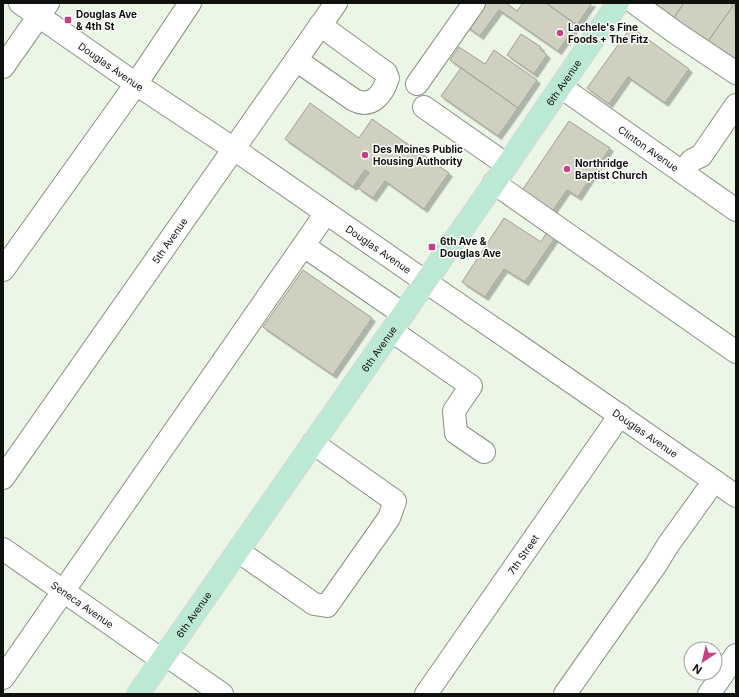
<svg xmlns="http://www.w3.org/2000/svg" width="739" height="697" viewBox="0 0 739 697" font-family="Inter,sans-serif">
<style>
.building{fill:#d0d0c0;stroke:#a0a090;filter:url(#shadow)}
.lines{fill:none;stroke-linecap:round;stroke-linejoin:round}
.minor-casing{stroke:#899284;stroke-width:24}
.major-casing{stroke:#d8d9d8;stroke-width:24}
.minor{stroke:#fff;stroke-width:22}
.major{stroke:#bce9d4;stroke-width:22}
.poi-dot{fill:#c64286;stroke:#fff;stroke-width:1.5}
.labels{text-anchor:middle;stroke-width:3;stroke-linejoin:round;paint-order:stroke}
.poi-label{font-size:10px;font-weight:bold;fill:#0e110c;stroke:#fff;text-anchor:start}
.street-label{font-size:10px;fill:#0e110c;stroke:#fff}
</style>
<defs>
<filter id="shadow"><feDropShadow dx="3.5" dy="3.5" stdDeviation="0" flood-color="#0004"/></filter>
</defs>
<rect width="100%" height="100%" fill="#ecf6e7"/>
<g class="building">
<polygon points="480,3 506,3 517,11 523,3 546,3 577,25 558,51 499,10 480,36 464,25"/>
<polygon points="546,3 592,3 577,25"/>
<polygon points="650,3 684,3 673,19"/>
<polygon points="684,3 730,3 733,6 707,43 673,19"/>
<polygon points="735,3 736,58 734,62 707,43"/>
<polygon points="631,27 689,69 665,103 628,77 609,104 587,88"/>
<polygon points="521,34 541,47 540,49 547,55 534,74 507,55"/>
<polygon points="459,47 485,64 494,50 537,80 518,108 450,60"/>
<polygon points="461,68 518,108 498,136 441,96"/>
<polygon points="310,103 359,138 372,119 449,173 424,209 385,181 373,198 358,188 369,173 365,170 353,187 285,139"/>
<polygon points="569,121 610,148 578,197 567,190 549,216 519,195"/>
<polygon points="504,218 541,242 547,232 555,238 525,282 504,269 485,297 462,282"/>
<polygon points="303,270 372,318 333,375 263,327"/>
</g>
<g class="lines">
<g class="minor-casing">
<g id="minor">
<path id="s1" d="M 20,3 L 136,84 L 234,149 L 426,282 L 521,347 L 736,496"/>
<polyline points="635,3 676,33 736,73"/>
<path d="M 296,60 L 354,100 C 372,109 383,94 388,78 L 386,73 L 320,25"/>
<polyline points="3,67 48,3"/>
<polyline points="417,84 474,3"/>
<path id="s2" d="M 561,87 L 736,210"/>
<polyline points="424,107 507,165"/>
<polyline points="682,172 692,160 701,156 736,105"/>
<polyline points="494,183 736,352"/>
<polyline points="304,246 403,314"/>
<polyline points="3,270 136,84 190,3"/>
<polyline points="392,331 471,386 454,411 456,433 484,452"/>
<path id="s3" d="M 3,478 L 336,3"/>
<path id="s4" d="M 3,549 L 162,660"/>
<polyline points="238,551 314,604 327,606 389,518 395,501 313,443"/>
<polyline points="166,655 222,694"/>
<polyline points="3,678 326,213"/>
<path id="s5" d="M 426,694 L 620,415"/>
<polyline points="565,694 655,566 668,545 714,481"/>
<polyline points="709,694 736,655"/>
</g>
</g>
<g class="major-casing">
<g id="major">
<path id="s6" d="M 138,694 L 507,165 L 618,3"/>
</g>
</g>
<use href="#minor" class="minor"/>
<use href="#major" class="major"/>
</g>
<g class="poi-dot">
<rect x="64" y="16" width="8" height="8" rx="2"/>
<circle cx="560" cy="33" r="4"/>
<circle cx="365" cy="155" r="4"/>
<circle cx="567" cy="169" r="4"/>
<rect x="428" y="243" width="8" height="8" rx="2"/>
</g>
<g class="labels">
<g class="poi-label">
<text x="76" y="18">Douglas Ave<tspan x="76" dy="12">&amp; 4th St</tspan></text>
<text x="568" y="31">Lachele's Fine<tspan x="568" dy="12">Foods + The Fitz</tspan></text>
<text x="373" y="153">Des Moines Public<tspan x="373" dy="12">Housing Authority</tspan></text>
<text x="575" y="167">Northridge<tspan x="575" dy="12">Baptist Church</tspan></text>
<text x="440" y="245">6th Ave &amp;<tspan x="440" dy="12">Douglas Ave</tspan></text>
</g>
<g class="street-label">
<text dy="4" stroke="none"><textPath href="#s1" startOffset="111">Douglas Avenue</textPath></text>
<text dy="4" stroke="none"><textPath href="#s6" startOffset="745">6th Avenue</textPath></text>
<text dy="4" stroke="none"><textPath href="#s2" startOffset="107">Clinton Avenue</textPath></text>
<text dy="4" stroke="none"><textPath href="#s3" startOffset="290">5th Avenue</textPath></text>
<text dy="4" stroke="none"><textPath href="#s1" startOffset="435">Douglas Avenue</textPath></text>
<text dy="4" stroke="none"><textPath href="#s6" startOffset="421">6th Avenue</textPath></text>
<text dy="4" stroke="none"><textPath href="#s1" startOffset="759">Douglas Avenue</textPath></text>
<text dy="4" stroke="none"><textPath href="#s5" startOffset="170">7th Street</textPath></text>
<text dy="4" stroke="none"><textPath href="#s4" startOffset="97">Seneca Avenue</textPath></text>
<text dy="4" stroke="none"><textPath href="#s6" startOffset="97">6th Avenue</textPath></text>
</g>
</g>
<rect width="739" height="697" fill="none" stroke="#0e110c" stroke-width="8"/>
<g transform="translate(703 661) rotate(215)"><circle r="19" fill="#ffffff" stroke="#9fa09e"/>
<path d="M0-3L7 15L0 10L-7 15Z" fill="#c64286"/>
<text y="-6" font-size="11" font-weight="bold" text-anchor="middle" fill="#0e110c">N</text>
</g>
</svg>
